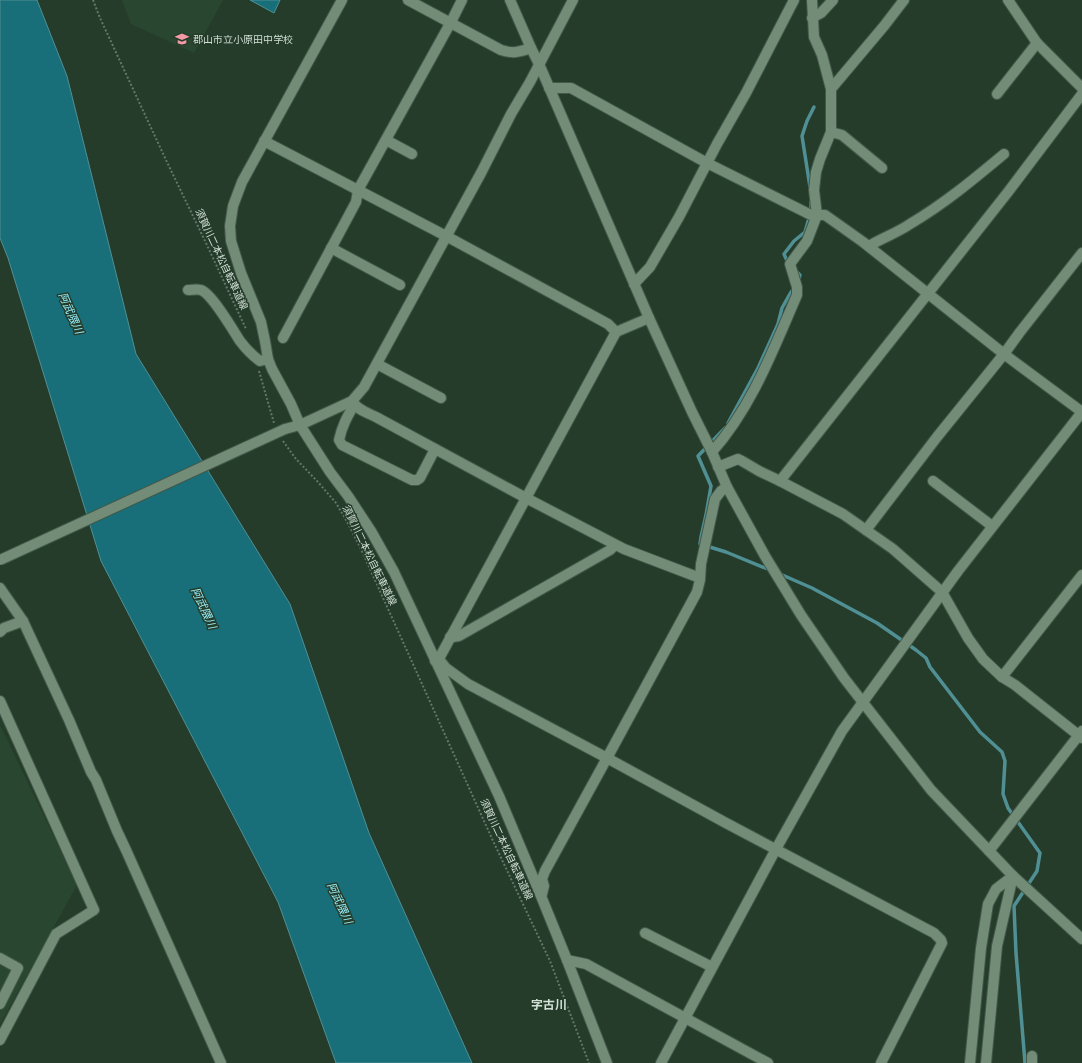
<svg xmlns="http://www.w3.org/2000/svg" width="1082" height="1063" viewBox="0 0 1082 1063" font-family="'DM Sans','Noto Sans JP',sans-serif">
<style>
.built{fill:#294630}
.water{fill:#186e79;stroke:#509094}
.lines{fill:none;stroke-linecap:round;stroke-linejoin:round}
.stream{stroke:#509094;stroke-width:3.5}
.minor-casing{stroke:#435849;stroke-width:12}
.path{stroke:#647769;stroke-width:2;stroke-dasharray:2 2;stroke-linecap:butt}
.minor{stroke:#728c78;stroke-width:10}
.minor-bridge-casing{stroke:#435849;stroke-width:12;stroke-linecap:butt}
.minor-bridge{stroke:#728c78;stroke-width:10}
.labels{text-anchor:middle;stroke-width:3;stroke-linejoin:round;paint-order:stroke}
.poi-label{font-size:10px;fill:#d1dfd4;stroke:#253c2b;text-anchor:start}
.street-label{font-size:10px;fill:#d1dfd4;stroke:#253c2b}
.water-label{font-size:11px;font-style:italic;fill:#96effb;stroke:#253c2b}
.quarter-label{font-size:12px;font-weight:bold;fill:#d1dfd4;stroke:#253c2b}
</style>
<rect width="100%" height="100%" fill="#253c2b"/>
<g class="built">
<polygon points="122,0 223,0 194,53 131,24"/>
<polygon points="0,725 77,885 0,1024"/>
</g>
<g class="water">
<polygon points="0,0 37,0 67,76 136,354 290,604 369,833 472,1063 336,1063 278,902 101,561 8,258 0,238"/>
<polygon points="250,0 280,0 274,13"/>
</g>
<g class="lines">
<g class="stream">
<polyline points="810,187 802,136 807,121 814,107"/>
<polyline points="788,263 784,254 794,241 805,232 811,211 811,202"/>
<polyline points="795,270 800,275 798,282"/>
<polyline points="728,423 758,368 778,324 782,308 791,292 795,287"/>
<polyline points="725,428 698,456 711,486 706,515 701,537 700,544 726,552 770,570"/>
<polyline points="780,574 812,588 877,623 916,650 926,658 930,667 980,732 1002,752 1005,761 1003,794 1008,808 1040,853 1037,871 1014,906 1016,953 1025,1063"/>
</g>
<g class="minor-casing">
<g id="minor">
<polyline points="342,0 242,182 233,206 230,226 231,241 241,273 261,322 265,341 268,359 272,369 291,404 300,425 330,472 348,496 371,531 394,572 499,796 541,896 567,960 607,1063"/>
<path d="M 408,0 L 501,50 C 513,54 519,52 531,48"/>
<polyline points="510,0 531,48 539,64 649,318 692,412 712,452 727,487 765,556 801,615 844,678 931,790 1013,876 1082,939"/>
<polyline points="1008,0 1037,43 1082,88"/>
<polyline points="812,18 821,13 833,0"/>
<polyline points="549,88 571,88 707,163 811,215 825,215 863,242 1004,354 1082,412"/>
<polyline points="831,89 884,26 904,0"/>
<polyline points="997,94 1037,43"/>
<polyline points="831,132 842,135 882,168"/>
<polyline points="386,140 412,154"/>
<polyline points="264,141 446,236 608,324 616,332"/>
<path d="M 869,246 C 882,238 897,233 910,224 C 944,204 974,179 1004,154"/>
<polyline points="331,248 400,285"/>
<polyline points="634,284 650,267 679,217 717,144 746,93 794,0"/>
<path d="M 188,290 C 192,290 197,289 201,290 C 212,294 233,330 240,341 C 246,349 253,356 260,361 L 268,359"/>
<polyline points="283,338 356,202 358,190 451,22 462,0"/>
<polyline points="377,364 441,398"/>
<path d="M 352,401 C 357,410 368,413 376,417 L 526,498 L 624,549 L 700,578"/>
<path d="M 354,405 C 347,417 342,426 339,440 L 342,445 L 412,480 L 417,480 L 420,478 L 435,449"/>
<polyline points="285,429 300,425 352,401 364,387 481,173 511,114 530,82 573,0"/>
<path d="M 712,452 C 752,407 773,350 797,295 L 797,287 L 790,264 L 807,241 L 817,215 L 814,190 L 816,172 L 820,159 L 831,132 L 831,89 L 822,55 L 814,37 L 812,0"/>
<polyline points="718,467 738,459 742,461 759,471 780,481 843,514 893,549 942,592 968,638 983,659 1002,677 1015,685 1082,738"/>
<polyline points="780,481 1008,192 1082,94"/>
<polyline points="933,481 992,526"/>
<polyline points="866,530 937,437 1004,354 1020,332 1082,253"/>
<polyline points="0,588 23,621 69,720 91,772 96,780 117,831 126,850 221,1063"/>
<polyline points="0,632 4,628 23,621"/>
<polyline points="450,637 453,637 459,636 610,550 615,545"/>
<polyline points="438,658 446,668 468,684 607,758 726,823 934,933 941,940 942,943 881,1063"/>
<polyline points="435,661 441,655 616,332 649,318"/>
<polyline points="1002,677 1082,575"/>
<polyline points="0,701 94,910 56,934 0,1040"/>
<polyline points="989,851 1082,731"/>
<polyline points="542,894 544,886 542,879 545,871 607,758 697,592 700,580 701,564 715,499 721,491 727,487"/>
<polyline points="645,933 712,967"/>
<polyline points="0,958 18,968 0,1004"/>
<polyline points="567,960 586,964 768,1063"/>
<polyline points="1032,1056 1032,1063"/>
<polyline points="661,1063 776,849 842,731 958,571 1082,412"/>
<polyline points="970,1063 981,948 988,904 996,889 1013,876"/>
<polyline points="986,1063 997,946 1013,876"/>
</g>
</g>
<g class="path">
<polyline points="93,0 100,18 166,160 206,243 246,329"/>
<polyline points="259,371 274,423"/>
<polyline points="283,441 296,459 318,482 336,503 345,518 360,547 494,843 550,961 589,1063"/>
</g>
<use href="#minor" class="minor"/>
<g class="minor-bridge-casing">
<polyline id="minor-bridge" points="0,560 285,429"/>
</g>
<use href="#minor-bridge" class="minor-bridge"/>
</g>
<defs>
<g id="school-bare" transform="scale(1.08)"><path d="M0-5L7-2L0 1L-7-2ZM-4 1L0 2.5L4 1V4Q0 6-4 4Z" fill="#f49aa6" stroke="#253c2b" stroke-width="2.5" paint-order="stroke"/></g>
</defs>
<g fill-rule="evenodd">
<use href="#school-bare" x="182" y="39"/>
</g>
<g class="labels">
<g class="poi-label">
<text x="193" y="43">郡山市立小原田中学校</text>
</g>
<g class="street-label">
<text transform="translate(222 259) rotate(65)" y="4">須賀川二本松自転車道線</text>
<text transform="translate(370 555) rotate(64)" y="4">須賀川二本松自転車道線</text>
<text transform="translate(507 849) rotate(65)" y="4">須賀川二本松自転車道線</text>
</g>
<g class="water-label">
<text transform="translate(71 313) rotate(66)" y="4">阿武隈川</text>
<text transform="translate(204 608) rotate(65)" y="4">阿武隈川</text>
<text transform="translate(340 903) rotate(65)" y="4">阿武隈川</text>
</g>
<g class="quarter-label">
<text x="549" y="1009">字古川</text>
</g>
</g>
</svg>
